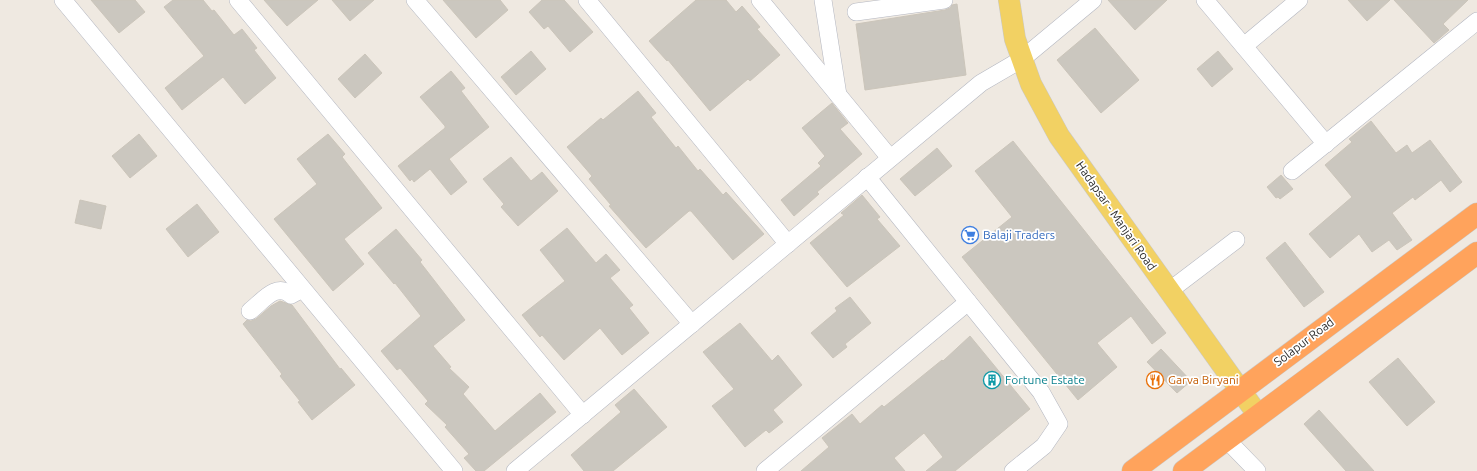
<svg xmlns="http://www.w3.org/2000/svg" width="1477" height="471" viewBox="0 0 1477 471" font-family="Ubuntu,sans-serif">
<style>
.building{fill:#cbc7bf;stroke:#cbc5ba}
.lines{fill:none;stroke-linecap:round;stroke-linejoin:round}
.minor-casing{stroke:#b4b7c1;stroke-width:18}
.major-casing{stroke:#c9c9c9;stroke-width:22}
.highway-casing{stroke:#c9c9c9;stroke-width:23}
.minor{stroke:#fff;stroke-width:17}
.major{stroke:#f2d163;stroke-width:21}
.highway{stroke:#ffa35c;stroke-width:22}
.labels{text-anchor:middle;stroke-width:3.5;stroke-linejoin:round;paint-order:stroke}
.street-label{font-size:12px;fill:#2e2e2e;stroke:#fff}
.shop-label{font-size:12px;fill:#366cbe;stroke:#fff;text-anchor:start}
.culture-label{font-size:12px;fill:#0d838f;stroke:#fff;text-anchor:start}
.food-label{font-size:12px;fill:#c56008;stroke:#fff;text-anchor:start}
</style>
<rect width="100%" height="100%" fill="#efe9e1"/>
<g class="building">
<polygon points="91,0 135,0 145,12 119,33"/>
<polygon points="173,0 203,0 212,11 214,10 234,35 242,29 257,48 254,50 276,78 245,104 223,77 182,110 165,88 204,56 164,7"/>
<polygon points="264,0 318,0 287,26"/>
<polygon points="332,0 374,0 350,21"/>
<polygon points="443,0 500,0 508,10 476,38"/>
<polygon points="542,0 564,0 593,32 570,52 548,26 544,29 529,12"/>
<polygon points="696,0 726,0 736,12 742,6 760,27 757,29 780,55 750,81 748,79 710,111 668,60 667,61 649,41"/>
<polygon points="1108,0 1167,0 1135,30"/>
<polygon points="1348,0 1390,0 1367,21"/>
<polygon points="1394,0 1468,0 1443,24 1449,30 1434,43"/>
<polygon points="957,4 966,75 865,90 856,24 945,10 950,8 952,5"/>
<polygon points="1095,28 1139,80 1101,113 1057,60"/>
<polygon points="531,51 546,69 516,95 501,77"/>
<polygon points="1218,51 1233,69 1212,87 1197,69"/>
<polygon points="365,54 382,73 355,98 338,79"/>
<polygon points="451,71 465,88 461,91 489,127 449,159 467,182 451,195 430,169 414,182 412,179 410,181 398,166 445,128 445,126 420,97"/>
<polygon points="638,91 656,113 651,117 676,148 678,146 698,171 700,169 723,195 726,192 764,234 733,260 691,211 689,211 646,248 609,206 611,205 589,179 592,176 567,147 601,118 603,120"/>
<polygon points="832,103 848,123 840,129 862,154 817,192 819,194 794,216 781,200 821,166 818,163 825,156 802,128"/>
<polygon points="1371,121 1396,153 1407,145 1412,153 1430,140 1462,182 1450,192 1441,180 1415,200 1413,197 1392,213 1412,240 1397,250 1389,240 1372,252 1359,234 1330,258 1309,234 1352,197 1325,165 1352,142 1349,139"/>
<polygon points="139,134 157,156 130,178 112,156"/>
<polygon points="328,134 345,154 342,157 382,208 344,239 364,264 333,291 274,219 317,184 297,159"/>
<polygon points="1013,141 1166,333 1152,344 1131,316 1097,343 1117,367 1078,400 962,257 1012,217 975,171"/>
<polygon points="937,148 952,166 915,196 900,179"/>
<polygon points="511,157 531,181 542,172 558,191 518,226 501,207 504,204 483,179"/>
<polygon points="1281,175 1293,189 1280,199 1278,197 1276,198 1267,187"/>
<polygon points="862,195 880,217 877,219 900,246 847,287 810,243 844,215 841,213"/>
<polygon points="80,200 106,206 101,229 75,223"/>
<polygon points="197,204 219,232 188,257 166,229"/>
<polygon points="567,228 596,263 606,254 620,270 610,278 633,305 629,308 649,333 622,355 600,328 564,360 542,335 540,337 522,315 565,281 540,250"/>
<polygon points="396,229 422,260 420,262 465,320 433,346 451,367 449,368 469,387 463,394 495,431 540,393 556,412 484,471 476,471 464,458 469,454 445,427 447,425 425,404 428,401 400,368 397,370 381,351 421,316 395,283 394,284 368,253"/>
<polygon points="1285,242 1324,292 1304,307 1266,258"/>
<polygon points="850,297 871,323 845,344 847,347 833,358 811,333 837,311 835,308"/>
<polygon points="280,301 292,305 340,369 341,368 355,385 312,420 298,402 300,401 280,376 282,374 243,324 247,320 251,321 256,319 271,306"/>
<polygon points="740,323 772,361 778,355 802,385 773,410 783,422 769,433 766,430 745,447 712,406 734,389 703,352"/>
<polygon points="970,336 1030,409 955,471 926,471 943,457 924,433 894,458 905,471 801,471 829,447 822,438 852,414 860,424 882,405 884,407 942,360 943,361"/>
<polygon points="1161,349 1191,381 1177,393 1147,362"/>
<polygon points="1398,358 1435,402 1407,426 1369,382"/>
<polygon points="634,389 667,427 613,471 584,471 571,455 621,412 615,405"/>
<polygon points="1319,410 1374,471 1346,471 1304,424"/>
</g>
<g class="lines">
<g class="minor-casing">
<g id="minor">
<polyline points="63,0 454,471"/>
<polyline points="238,0 583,415"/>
<polyline points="415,0 692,324"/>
<polyline points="587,0 788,244"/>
<polyline points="760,0 890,158"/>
<polyline points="823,0 838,95"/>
<polyline points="1205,0 1326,144"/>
<polyline points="856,12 944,0"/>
<polyline points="1244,46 1299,0"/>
<polyline points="1292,171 1477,21"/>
<polyline points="867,177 1041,392 1059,424 1044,446 1013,471"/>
<polyline points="1169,291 1236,240"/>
<path d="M 250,311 C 263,301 276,282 291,295 L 302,289"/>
<polyline points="1226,439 1257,471"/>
<polyline points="515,471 981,83 1022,59 1093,0"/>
<polyline points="765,471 968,302"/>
</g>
</g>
<g class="major-casing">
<polyline id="major" points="1009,0 1015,39 1031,84 1059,136 1258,415"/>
</g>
<g class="highway-casing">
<g id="highway">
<polyline points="1133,471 1477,214"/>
<polyline points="1184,471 1477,253"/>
</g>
</g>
<use href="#minor" class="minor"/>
<use href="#major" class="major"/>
<use href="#highway" class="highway"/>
</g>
<defs>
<g id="supermarket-ring" transform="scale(0.9)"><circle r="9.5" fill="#fff" stroke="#3f7fe0" stroke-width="1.5"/><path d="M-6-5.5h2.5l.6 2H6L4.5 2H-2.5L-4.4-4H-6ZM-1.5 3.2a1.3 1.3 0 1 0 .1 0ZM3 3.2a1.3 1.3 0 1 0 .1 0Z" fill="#3f7fe0"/></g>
<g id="building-ring" transform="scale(0.9)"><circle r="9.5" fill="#fff" stroke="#0f9aa8" stroke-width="1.5"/><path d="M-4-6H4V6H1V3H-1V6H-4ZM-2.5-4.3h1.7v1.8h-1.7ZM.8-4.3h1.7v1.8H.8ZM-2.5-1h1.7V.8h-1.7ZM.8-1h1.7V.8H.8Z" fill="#0f9aa8"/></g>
<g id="restaurant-ring" transform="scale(0.9)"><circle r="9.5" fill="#fff" stroke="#e8710a" stroke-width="1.5"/><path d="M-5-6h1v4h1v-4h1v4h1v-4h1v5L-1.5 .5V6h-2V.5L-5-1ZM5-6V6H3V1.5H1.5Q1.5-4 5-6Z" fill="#e8710a"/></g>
</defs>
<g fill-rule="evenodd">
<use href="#supermarket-ring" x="970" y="235"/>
<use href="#building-ring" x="992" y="380"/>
<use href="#restaurant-ring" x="1155" y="380"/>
</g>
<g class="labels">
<g class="street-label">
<text transform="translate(1116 216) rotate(55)" y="4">Hadapsar - Manjari Road</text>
<text transform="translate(1304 342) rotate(-37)" y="4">Solapur Road</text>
</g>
<g class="shop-label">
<text x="983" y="239">Balaji Traders</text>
</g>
<g class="culture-label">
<text x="1005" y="384">Fortune Estate</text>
</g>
<g class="food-label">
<text x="1168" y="384">Garva Biryani</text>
</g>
</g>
</svg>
